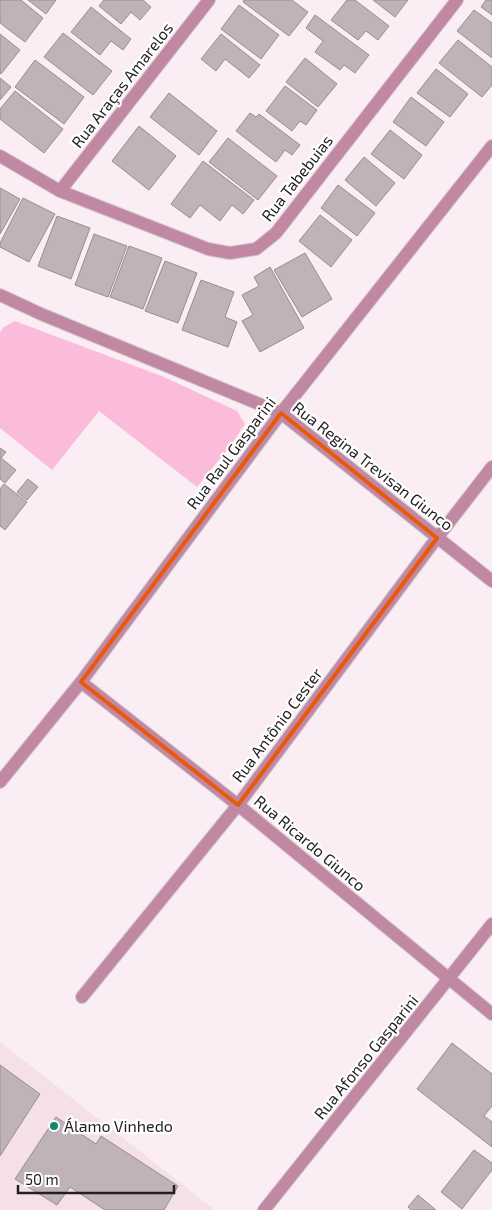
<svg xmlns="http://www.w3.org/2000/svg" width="492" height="1210" viewBox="0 0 492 1210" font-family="'Exo 2',sans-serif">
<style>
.built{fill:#f5e0e9}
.green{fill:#fbbcdb}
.building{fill:#bfb3b9;stroke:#988d92}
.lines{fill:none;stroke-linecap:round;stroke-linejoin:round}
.street-casing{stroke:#d3c8cd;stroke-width:14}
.street{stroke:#c188a4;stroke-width:12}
.marked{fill:none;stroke:#e8590c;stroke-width:4;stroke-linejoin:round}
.poi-dot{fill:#138767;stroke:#fefefe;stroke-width:2}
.labels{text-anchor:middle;stroke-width:4.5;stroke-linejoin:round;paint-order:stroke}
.street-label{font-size:16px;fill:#231e20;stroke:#fefefe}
.poi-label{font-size:16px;fill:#231e20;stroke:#fefefe;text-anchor:start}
</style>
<rect width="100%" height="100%" fill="#faedf3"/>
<polygon class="built" points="0,1042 215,1210 0,1210"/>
<polygon class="green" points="15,321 164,377 237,411 245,424 231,445 197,487 99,411 52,470 0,428 0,332 4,327"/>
<g class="building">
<polygon points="0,0 21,0 43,18 25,42 0,23"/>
<polygon points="28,0 56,0 46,14"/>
<polygon points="104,0 143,0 151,7 140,20 131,12 121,24 99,6"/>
<polygon points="244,0 292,0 308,12 289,36 243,2"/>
<polygon points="347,0 355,0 389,26 378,40 366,31 358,40 331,20"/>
<polygon points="373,0 408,0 395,17"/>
<polygon points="486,0 492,0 492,15 481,7"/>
<polygon points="239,5 279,35 261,59 221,29"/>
<polygon points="91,7 131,39 123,50 111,41 100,55 71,32"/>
<polygon points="474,10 492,23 492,58 457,31"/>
<polygon points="315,15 369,55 355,73 344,65 340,70 315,52 323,41 306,28"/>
<polygon points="63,33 112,71 93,95 44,57"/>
<polygon points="0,34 20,50 1,74 0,73"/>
<polygon points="221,34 260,65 249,78 225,59 216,71 201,59"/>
<polygon points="458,40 492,67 492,85 482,97 439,63"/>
<polygon points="305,58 337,84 318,107 286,82"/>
<polygon points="35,60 84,97 64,124 15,87"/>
<polygon points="436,69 468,94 450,117 417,93"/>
<polygon points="0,78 11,87 0,100"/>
<polygon points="285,86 317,110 306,125 300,121 292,131 266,111"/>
<polygon points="15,91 63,129 44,153 0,119 0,109"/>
<polygon points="169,93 217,131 199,155 150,117"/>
<polygon points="411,97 444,122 426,146 393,122"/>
<polygon points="250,113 256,117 259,114 300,145 292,155 285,150 276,162 236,131"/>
<polygon points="139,126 176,156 149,190 112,161"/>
<polygon points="390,130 422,155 404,179 371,154"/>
<polygon points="228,138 277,176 258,200 209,162"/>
<polygon points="364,157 395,183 376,206 345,180"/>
<polygon points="203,161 254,200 243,214 232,205 220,221 200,205 190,218 171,204"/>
<polygon points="338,185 375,213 357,236 321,208"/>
<polygon points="0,188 20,199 0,234"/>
<polygon points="23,198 55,214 29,262 0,247 0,243"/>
<polygon points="320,215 352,240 331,267 299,241"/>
<polygon points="57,216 90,228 71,279 38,266"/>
<polygon points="94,234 127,246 108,297 75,285"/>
<polygon points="129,246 162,258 143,309 110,297"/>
<polygon points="305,253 332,299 302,317 274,270"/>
<polygon points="165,261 197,273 178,323 145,311"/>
<polygon points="270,267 304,328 260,352 242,321 253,315 242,295 259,286 254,277"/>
<polygon points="201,280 234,292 225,317 237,322 228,347 182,330"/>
<polygon points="0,448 6,452 1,458 16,470 5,483 0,479"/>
<polygon points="28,479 38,487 27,500 17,492"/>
<polygon points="4,484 27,502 5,530 0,526 0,489"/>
<polygon points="452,1043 492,1074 492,1106 484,1116 492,1122 492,1147 417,1089"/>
<polygon points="0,1065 40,1094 0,1156"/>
<polygon points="56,1117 96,1144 101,1136 178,1186 164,1210 105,1210 70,1187 57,1205 15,1179"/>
<polygon points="474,1150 492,1163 492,1170 462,1209 441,1192"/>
<polygon points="418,1195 436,1210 411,1210 408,1207"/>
</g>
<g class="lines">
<g class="street-casing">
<g id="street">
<polyline points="0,156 60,191 208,249 230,253 256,249 276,233 457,0"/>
<polyline points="60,191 209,0"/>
<polyline points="0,295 41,314 281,413 492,581"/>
<polyline points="81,682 238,805 492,1014"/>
<polyline points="0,782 81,682 281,413 492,146"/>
<polyline points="82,997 238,805 430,547 492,467"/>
<polyline points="264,1210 492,924"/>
</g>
</g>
<use href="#street" class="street"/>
</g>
<path class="marked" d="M 281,413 L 437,538 L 238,805 L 81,682 Z"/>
<circle class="poi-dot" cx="54" cy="1126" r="5"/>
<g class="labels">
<g class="street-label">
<text transform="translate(122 85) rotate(-52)" y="6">Rua Araças Amarelos</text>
<text transform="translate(297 178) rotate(-52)" y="6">Rua Tabebuias</text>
<text transform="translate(231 453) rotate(-53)" y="6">Rua Raul Gasparini</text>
<text transform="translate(373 466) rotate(38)" y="6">Rua Regina Trevisan Giunco</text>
<text transform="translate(277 725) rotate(-53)" y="6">Rua Antônio Cester</text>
<text transform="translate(310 843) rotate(40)" y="6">Rua Ricardo Giunco</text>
<text transform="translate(366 1057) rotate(-51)" y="6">Rua Afonso Gasparini</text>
</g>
<g class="poi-label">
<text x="64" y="1132">Álamo Vinhedo</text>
</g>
</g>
<path d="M18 1185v8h156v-8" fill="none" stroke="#231e20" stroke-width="2.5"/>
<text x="25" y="1185" font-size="15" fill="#231e20" stroke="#fefefe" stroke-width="4" paint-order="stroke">50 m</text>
</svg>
